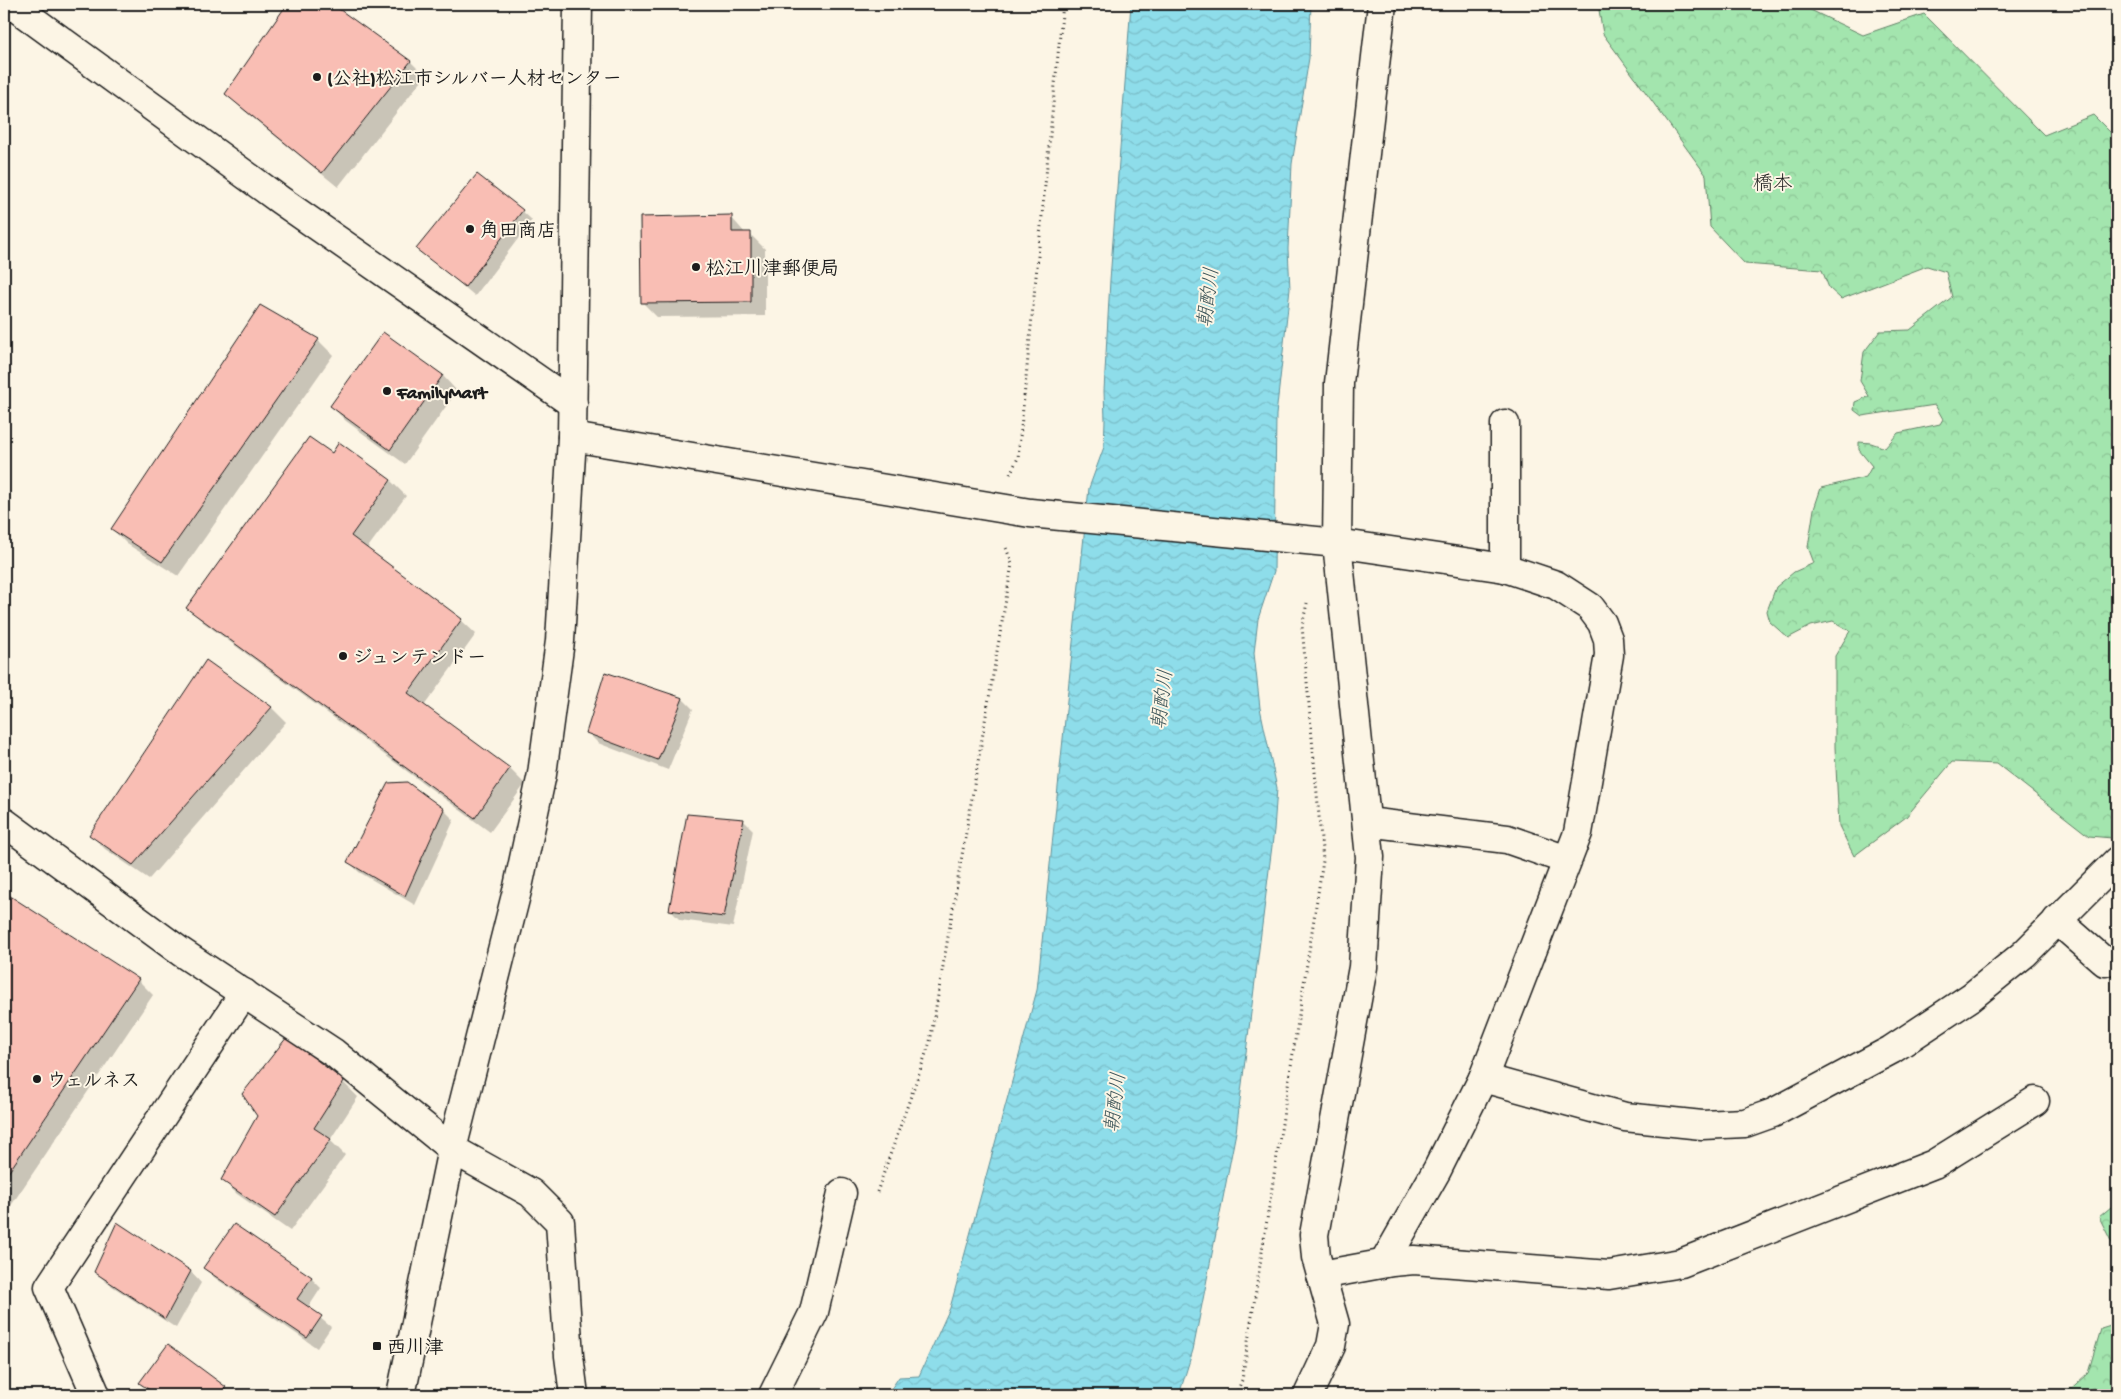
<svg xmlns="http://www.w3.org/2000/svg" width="2121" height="1399" viewBox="0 0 2121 1399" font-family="'Gochi Hand','Klee One',sans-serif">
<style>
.forest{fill:url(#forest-crowns);stroke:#608065}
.water{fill:url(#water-waves);stroke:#609098}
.shadow{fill:#0003}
.building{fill:#f9beb4;stroke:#1c1c1c}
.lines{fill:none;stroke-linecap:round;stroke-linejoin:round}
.minor-casing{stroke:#1c1c1c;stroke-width:31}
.path{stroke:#1c1c1c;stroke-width:3;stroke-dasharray:1 4;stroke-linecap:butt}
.minor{stroke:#fcf5e5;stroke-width:28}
.poi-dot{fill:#1c1c1c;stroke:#fcf5e5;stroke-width:2}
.labels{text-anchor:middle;stroke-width:4;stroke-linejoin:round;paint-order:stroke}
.poi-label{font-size:19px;font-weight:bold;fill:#1c1c1c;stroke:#fcf5e5;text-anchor:start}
.neighbourhood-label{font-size:20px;fill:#1c1c1c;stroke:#fcf5e5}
.water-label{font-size:20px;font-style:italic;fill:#3e565a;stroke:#fcf5e5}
</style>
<defs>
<pattern id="forest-crowns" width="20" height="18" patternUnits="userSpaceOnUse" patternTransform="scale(1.25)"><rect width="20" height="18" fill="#a3e5ae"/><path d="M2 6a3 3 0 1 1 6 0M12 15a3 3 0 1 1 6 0" fill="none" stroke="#8cc495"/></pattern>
<pattern id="water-waves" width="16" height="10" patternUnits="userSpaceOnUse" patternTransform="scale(1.25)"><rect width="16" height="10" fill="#8eddea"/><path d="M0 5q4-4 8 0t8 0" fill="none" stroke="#7abdc8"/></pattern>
</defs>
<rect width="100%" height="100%" fill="#fcf5e5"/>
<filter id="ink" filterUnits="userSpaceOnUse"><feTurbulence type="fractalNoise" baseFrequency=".02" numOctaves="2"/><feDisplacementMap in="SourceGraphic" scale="10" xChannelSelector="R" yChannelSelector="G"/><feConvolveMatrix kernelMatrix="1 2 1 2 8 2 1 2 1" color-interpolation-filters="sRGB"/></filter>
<g filter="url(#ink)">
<g class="forest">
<polygon points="1598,4 1798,4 1863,35 1924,14 2044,135 2093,115 2117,139 2117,834 2112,838 2089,836 1997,764 1952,762 1906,817 1854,856 1839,826 1835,747 1835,656 1850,631 1833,621 1811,626 1788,638 1770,622 1767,611 1776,587 1794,572 1814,563 1808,547 1814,509 1821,488 1866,477 1872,466 1859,450 1859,442 1871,443 1885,448 1898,433 1940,424 1943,419 1935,405 1862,416 1854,410 1855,402 1869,396 1860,381 1864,352 1880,331 1910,330 1952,297 1946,272 1927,266 1841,299 1829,288 1822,270 1745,264 1710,227 1706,175 1603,34"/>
<polygon points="2117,1202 2117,1253 2099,1217"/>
<polygon points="2117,1324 2117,1395 2064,1395 2088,1373 2101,1329"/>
</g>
<polygon class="water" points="1131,4 1311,4 1309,58 1292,164 1288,249 1290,289 1276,415 1274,571 1258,619 1254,653 1260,708 1277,788 1274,830 1236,1132 1193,1350 1179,1395 887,1395 899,1377 919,1376 950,1308 1037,990 1089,488 1104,447 1105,420 1104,391 1110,280"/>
<g class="shadow">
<polygon points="289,4 330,4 410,61 425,76 338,187 242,109 227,94"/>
<polygon points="522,211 532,220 475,296 418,248"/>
<polygon points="731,217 746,234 750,234 765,249 765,316 657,317 642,302"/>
<polygon points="383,334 443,376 457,391 405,464 346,421 331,406"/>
<polygon points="318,340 333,355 178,576 127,544 112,529"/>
<polygon points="339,444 391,481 406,496 366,550 461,620 476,634 424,706 510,769 525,784 490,832 203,622 188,607 332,454"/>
<polygon points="206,662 272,708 286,722 149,879 105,849 90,834"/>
<polygon points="683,699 693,709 668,770 598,743 588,733"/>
<polygon points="407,783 444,810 454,820 415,905 359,872 349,862"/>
<polygon points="743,820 753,830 733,927 680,920 670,910"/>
<polygon points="4,893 138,980 153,995 4,1216"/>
<polygon points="343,1082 358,1097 330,1140 345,1155 290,1231 237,1194 222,1179"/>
<polygon points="118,1224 191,1272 201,1283 176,1328 106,1282 96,1272"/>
<polygon points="205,1268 311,1278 321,1288 308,1308 331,1327 317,1348 215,1278"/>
<polygon points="168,1346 225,1388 232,1395 154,1395 151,1393 141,1383"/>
</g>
<g class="building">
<polygon points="287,4 332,4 411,61 322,173 225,94"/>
<polygon points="477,174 523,210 465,287 416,249"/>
<polygon points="732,215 732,232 751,232 751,302 641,303 640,217"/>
<polygon points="260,305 319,339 162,562 111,529"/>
<polygon points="383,332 443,375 390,450 330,406"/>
<polygon points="309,437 332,453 339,442 391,480 351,536 462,619 408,693 510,768 475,818 186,608"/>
<polygon points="206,660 272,707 133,865 89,835"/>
<polygon points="605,672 683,698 658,760 586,733"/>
<polygon points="407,782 444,809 405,896 347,862 388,783"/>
<polygon points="687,814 744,819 724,917 669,910"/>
<polygon points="4,892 139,979 4,1179"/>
<polygon points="287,1037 344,1081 314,1128 331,1139 275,1217 221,1180 257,1116 242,1094"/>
<polygon points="117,1222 191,1271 165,1319 94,1272"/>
<polygon points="234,1224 312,1277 297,1299 322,1316 307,1338 203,1268"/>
<polygon points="168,1344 226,1387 219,1395 157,1395 139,1383"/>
</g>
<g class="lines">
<g class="minor-casing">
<g id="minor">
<polyline points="11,4 280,200 573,404"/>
<polyline points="572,437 1030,513 1337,543 1505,568 1556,585 1590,607 1602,623 1608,639 1609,655 1578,833 1483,1078 1437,1170 1384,1263"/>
<polyline points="1505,568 1505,424"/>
<polyline points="4,822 181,952 334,1053 452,1149 531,1193 560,1222 569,1356 574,1395"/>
<polyline points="1367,822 1507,839 1567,860"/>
<polyline points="2057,920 2105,962"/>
<polyline points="1483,1078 1625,1117 1702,1125 1745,1123 1773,1113 1891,1050 1971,997 2024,954 2117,861"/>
<polyline points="1321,1275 1392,1262 1414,1260 1609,1275 1681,1263 1934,1164 2035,1101"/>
<polyline points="96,1395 49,1287 244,993"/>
<polyline points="401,1395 452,1149 518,887 542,774 560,641 572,437 578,4"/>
<polyline points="773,1395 814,1312 842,1193"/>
<polyline points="1308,1395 1331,1346 1335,1324 1316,1257 1314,1235 1363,967 1370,857 1337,543 1339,383 1382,4"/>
</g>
</g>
<g class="path">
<polyline points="1010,474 1018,458 1063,4"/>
<polyline points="877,1192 930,1042 1012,564 1005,545"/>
<polyline points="1236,1395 1242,1380 1323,861 1302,626 1307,603"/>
</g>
<use href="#minor" class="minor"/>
</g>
</g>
<g class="poi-dot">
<circle cx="317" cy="77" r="5"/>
<circle cx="470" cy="229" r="5"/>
<circle cx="696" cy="267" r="5"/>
<circle cx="387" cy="391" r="5"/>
<circle cx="343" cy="656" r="5"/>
<circle cx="37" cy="1079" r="5"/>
<rect x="372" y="1341" width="10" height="10" rx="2.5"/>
</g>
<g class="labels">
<g class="poi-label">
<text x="327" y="84">(公社)松江市シルバー人材センター</text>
<text x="480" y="236">角田商店</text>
<text x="706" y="274">松江川津郵便局</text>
<text x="397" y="398">FamilyMart</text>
<text x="353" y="663">ジュンテンドー</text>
<text x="47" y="1086">ウェルネス</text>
<text x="387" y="1353">西川津</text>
</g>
<g class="neighbourhood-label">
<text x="1773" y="189">橋本</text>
</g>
<g class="water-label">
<text transform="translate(1207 297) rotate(-83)" y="7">朝酌川</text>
<text transform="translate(1161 699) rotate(-83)" y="7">朝酌川</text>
<text transform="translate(1114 1102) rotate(-83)" y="7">朝酌川</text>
</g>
</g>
<rect width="2121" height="1399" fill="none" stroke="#fcf5e5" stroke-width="20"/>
<rect x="10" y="10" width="2101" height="1379" fill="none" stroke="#1c1c1c" stroke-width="2" filter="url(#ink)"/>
</svg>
